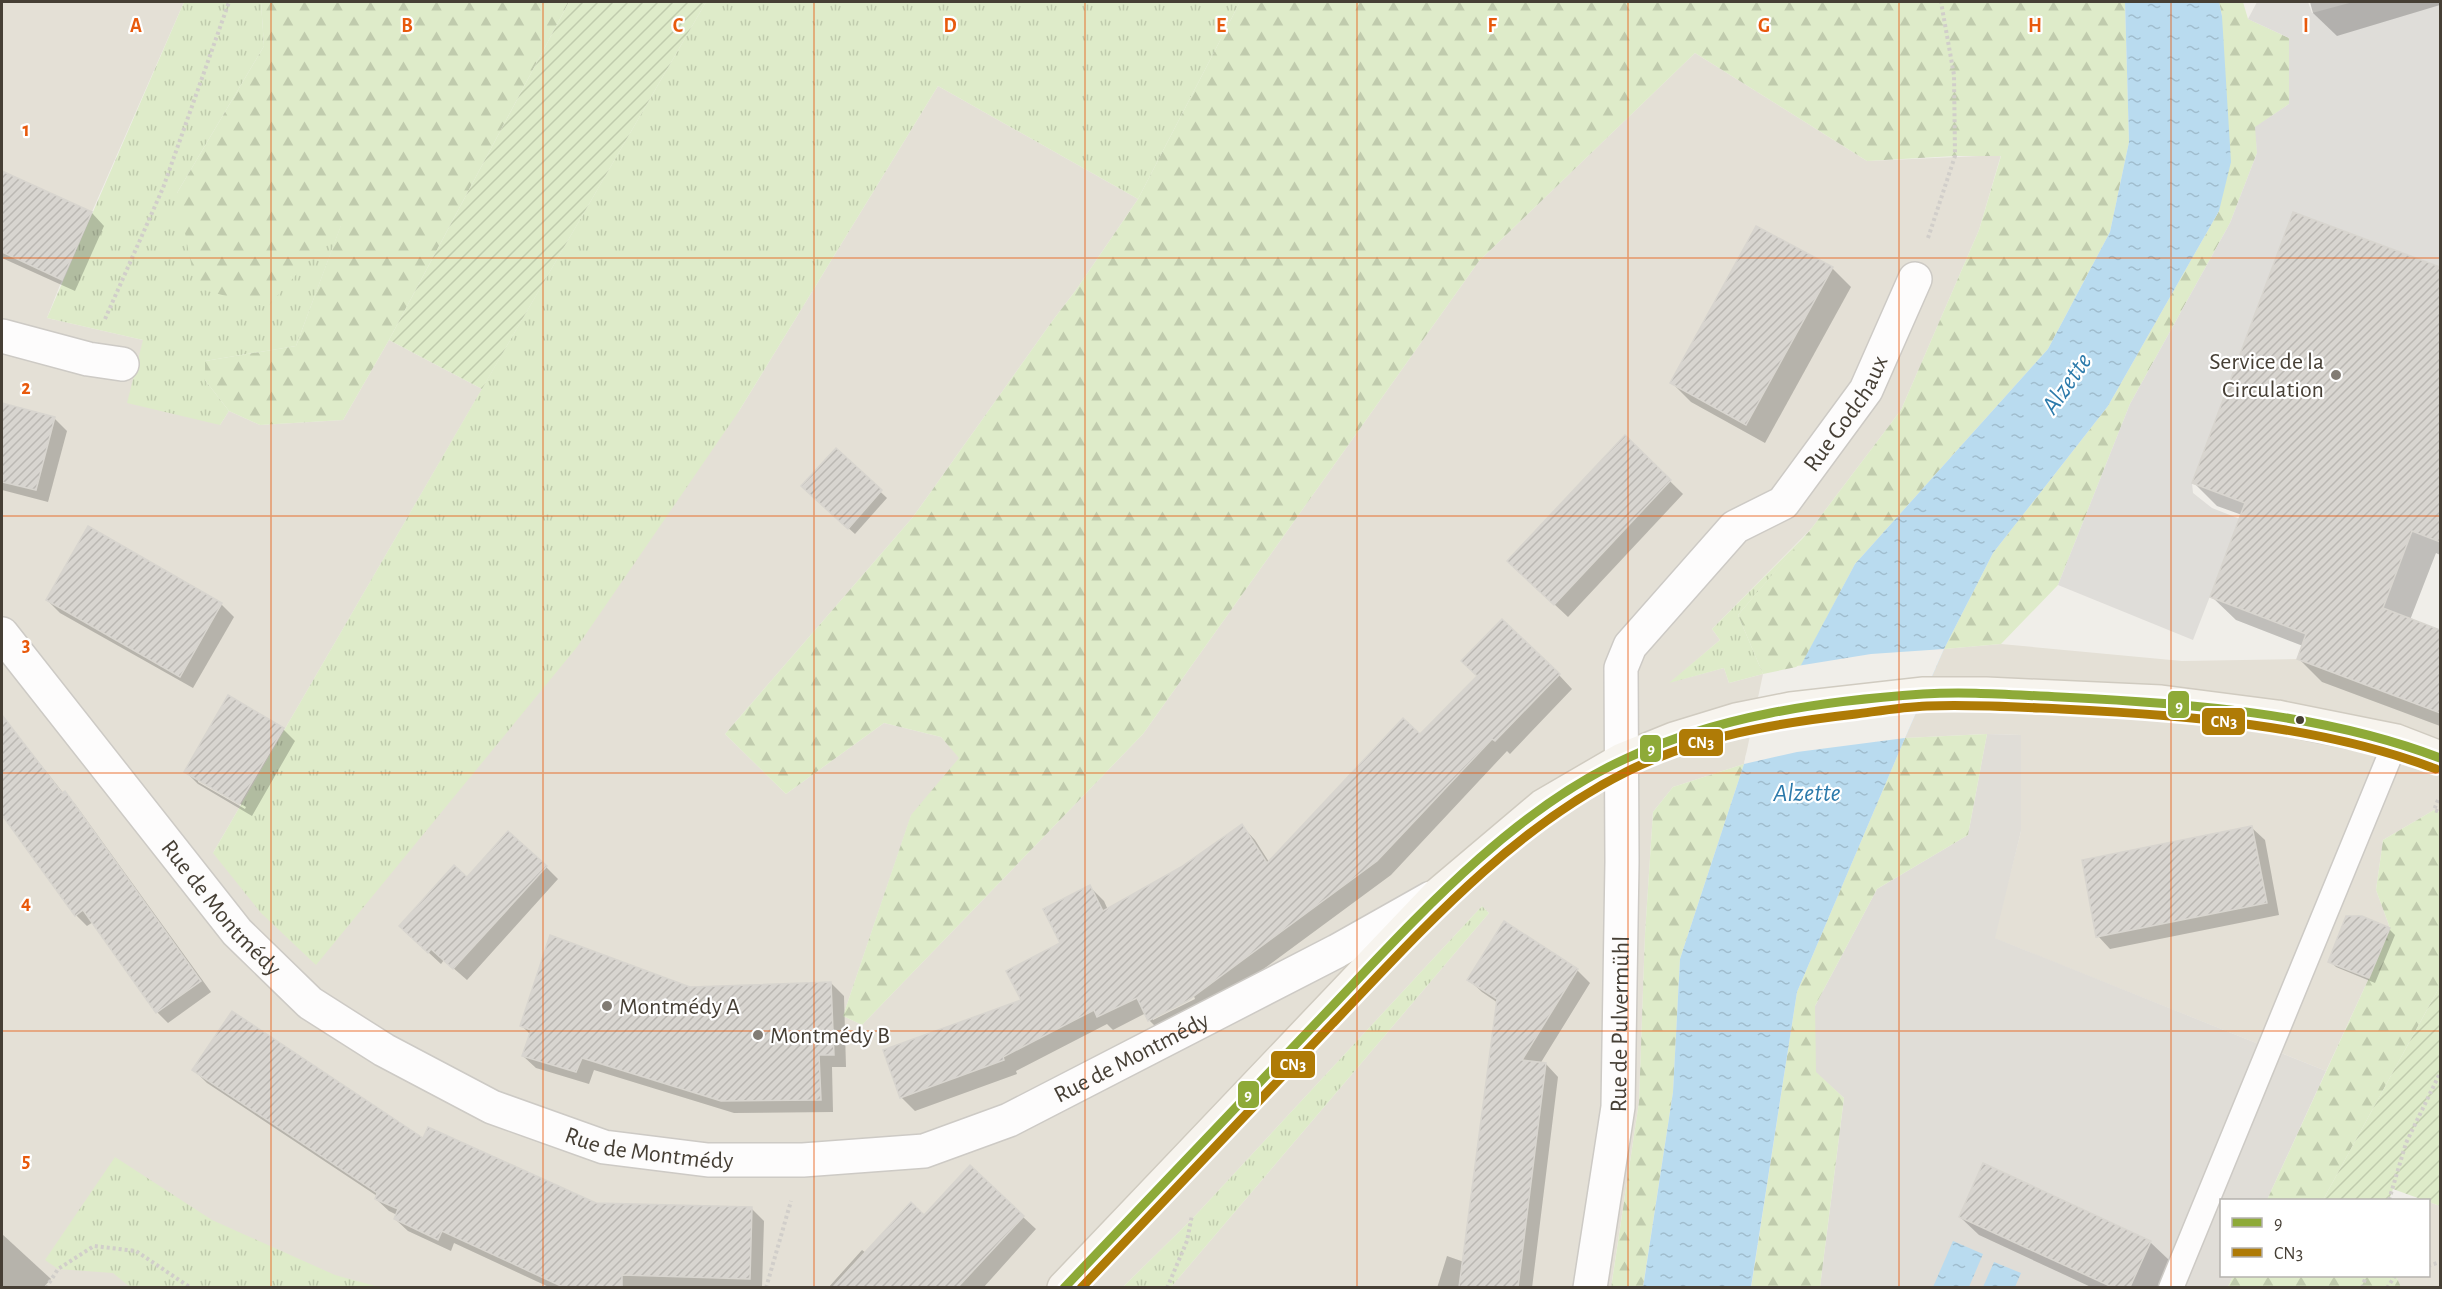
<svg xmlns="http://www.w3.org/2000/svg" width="2442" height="1289" viewBox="0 0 2442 1289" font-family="'Alegreya Sans',sans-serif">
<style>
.residential{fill:#e4e0d6}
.industrial{fill:#e0ddd7}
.grass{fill:url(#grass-tufts)}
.forest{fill:url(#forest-firs)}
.garden{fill:url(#garden-furrows)}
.parking{fill:#dfddd9}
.water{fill:url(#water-ripples)}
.pier{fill:#f0eee9}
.shadow{fill:#0003;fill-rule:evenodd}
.building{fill:url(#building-hatch);stroke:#d8d5cf;stroke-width:1.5}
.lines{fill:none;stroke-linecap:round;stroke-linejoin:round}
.lane-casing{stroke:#cdcac5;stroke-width:27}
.street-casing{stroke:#cdcac5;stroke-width:36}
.secondary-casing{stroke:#d0cbc0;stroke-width:36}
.path{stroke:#d1ceca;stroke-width:4;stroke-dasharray:3 3;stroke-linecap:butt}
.lane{stroke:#fdfcfc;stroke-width:24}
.street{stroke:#fdfcfc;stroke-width:33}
.secondary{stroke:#f7f4ee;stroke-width:33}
.bus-1-casing{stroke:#fff;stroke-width:14}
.bus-2-casing{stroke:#fff;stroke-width:14}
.bus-1{stroke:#8eaa38;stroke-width:9}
.bus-2{stroke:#af7b06;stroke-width:9}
.grid{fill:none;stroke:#e8590c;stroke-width:1.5;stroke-opacity:0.55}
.poi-dot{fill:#827c74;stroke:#fff;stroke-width:2}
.bus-dot{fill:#463f35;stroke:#fff;stroke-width:2}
.labels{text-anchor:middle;stroke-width:4.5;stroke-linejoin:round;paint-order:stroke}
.poi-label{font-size:24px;fill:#463f35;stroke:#fff;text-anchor:start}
.street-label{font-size:24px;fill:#463f35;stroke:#fff}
.water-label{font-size:26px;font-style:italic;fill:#2c7aab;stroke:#fff}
.grid-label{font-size:20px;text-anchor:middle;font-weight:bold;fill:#e8590c;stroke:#fff;stroke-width:4.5;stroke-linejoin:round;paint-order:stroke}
.line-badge{stroke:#fff;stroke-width:2}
.badge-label{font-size:16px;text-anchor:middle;font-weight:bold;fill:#fff}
</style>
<defs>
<pattern id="grass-tufts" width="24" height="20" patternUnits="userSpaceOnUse" patternTransform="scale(1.5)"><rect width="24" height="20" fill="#deebc9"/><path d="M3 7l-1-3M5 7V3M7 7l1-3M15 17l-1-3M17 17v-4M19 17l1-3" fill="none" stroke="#c0cbad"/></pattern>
<pattern id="forest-firs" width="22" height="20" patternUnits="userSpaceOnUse" patternTransform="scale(1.5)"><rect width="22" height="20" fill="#deebc9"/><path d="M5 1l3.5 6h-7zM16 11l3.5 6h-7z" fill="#c0cbad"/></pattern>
<pattern id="garden-furrows" width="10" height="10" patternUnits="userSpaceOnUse" patternTransform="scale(1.5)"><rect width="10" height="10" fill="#deebc9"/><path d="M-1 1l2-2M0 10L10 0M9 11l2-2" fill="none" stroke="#c0cbad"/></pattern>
<pattern id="water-ripples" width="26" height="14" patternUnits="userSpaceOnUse" patternTransform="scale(1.5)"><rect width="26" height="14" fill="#b9dbef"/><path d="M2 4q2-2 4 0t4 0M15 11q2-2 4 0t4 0" fill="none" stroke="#a0bdce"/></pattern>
<pattern id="building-hatch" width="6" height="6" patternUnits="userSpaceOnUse" patternTransform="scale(1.5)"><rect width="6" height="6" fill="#d8d5d0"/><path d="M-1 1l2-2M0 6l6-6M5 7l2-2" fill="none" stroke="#bbb8b3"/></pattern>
</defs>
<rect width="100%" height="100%" fill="#f0eee9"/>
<g class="residential">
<polygon points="2,2 184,2 62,280 47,318 143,340 220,425 229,411 260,425 343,420 389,340 482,389 213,853 739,411 938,86 1138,199 1076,290 1053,320 913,517 725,734 786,794 884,723 941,737 960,758 911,816 843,1016 862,1025 1143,734 1479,261 1695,53 1867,161 2001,155 1979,230 1901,410 1811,529 1712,629 1720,640 1671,682 1724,668 1729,683 1763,674 1744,764 1673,787 1653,812 1645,934 1639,1102 1611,1287 1171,1287 1489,913 1482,906 1193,1218 1123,1287 2,1288"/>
<polygon points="2001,644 2182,661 2297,659 2440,713 2440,812 2434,810 2383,840 2376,890 2390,928 2369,978 2326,1071 1994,938 2021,831 2021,735 1986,734 1905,738 1944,649"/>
<polygon points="2429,1202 2440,1206 2440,1287 2401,1287 2396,1276 2428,1276"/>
</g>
<polygon class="industrial" points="1987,734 2021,735 2021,831 1995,938 2326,1071 2267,1200 2222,1200 2222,1276 2233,1276 2228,1287 1820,1287 1844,1098 1815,1072 1815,1006 1877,889 1968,835"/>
<g class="grass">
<polygon points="184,2 261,2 264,46 177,193 342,223 296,346 205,361 205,380 229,411 220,425 127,403 143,340 47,318"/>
<polygon points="706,2 1240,2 1138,199 938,86 739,411 577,647 316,965 261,913 213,853"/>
<polygon points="1811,530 1738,615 1763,674 1729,683 1724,668 1669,683 1720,640 1712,629"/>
<polygon points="1482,906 1489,913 1171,1287 1123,1287 1193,1218"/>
<polygon points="115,1157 212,1220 335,1275 379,1287 130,1287 113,1273 58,1269 45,1260"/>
</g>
<g class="forest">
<polygon points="261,2 569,2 389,340 343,420 260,425 229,411 205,380 205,361 296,346 341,225 267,307 196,288 177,193 264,46"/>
<polygon points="1240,2 2125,2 2129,142 2110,232 2048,349 1855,564 1801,666 1763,674 1738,615 1811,529 1901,410 1979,230 2001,156 1955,156 1867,161 1695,53 1479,261 1143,734 862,1025 843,1016 911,815 959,758 941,737 884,723 786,794 725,734 913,517 1053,320 1076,290 1138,199"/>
<polygon points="2219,2 2243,2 2248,19 2289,38 2289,104 2256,127 2257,153 2230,223 2130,404 2058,585 2001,644 1944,649 1993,553 2108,406 2219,211 2222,16"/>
<polygon points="1987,734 1968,835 1877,889 1815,1006 1816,1072 1844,1098 1820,1287 1751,1288 1797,992 1905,738"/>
<polygon points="1744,764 1680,959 1673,1092 1643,1287 1611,1288 1639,1102 1645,934 1653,812 1673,787"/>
<polygon points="2434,810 2440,812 2440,986 2323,1200 2267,1200 2369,978 2390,928 2376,890 2383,840"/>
<polygon points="2233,1276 2396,1276 2401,1287 2228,1287"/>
</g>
<g class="garden">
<polygon points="569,2 706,2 482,389 389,340"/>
<polygon points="2440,986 2440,1206 2393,1189 2389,1200 2323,1200"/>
</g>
<polygon class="parking" points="2257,2 2308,2 2312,13 2353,2 2440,2 2440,267 2293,212 2192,483 2193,493 2212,508 2240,519 2193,640 2058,585 2130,404 2230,223 2257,153 2255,127 2289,104 2289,38 2248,19"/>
<g class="water">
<polygon points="2125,2 2219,2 2222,16 2231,162 2219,211 2108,406 1993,553 1944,649 1905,738 1797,992 1751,1287 1643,1288 1673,1092 1680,959 1744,764 1801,665 1855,564 2048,349 2110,232 2129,142"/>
<polygon points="1953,1241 1983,1254 1969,1287 1933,1287"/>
<polygon points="1994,1262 2021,1273 2015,1287 1983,1287"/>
</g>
<polygon class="pier" points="1944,649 1905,738 1797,752 1744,764 1746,754 1797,666 1871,654"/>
<g class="shadow">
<polygon points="2310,2 2440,2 2440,5 2337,36 2313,13"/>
<polygon points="2,172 92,213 104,226 75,291 2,258"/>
<polygon points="2294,214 2440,269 2440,555 2436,553 2410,620 2440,632 2440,726 2322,682 2298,658 2303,646 2236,620 2212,597 2242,515 2217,506 2193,482"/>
<polygon points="1832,268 1851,287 1765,443 1691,402 1672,383"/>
<polygon points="2,405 54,418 67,431 48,502 2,490"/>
<polygon points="1625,437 1683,494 1568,617 1521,573"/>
<polygon points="836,450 887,498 855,534 809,492"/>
<polygon points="47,600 221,604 234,617 193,688 60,613"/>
<path d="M 1559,675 L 1572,689 L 1510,754 L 1507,751 L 1391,875 L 1201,1015 L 1163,1034 L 1149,1020 L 1146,1013 L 1113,1030 L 1107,1024 L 1016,1071 L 1017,1074 L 915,1111 L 901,1097 L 1023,1001 L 1062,944 L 1090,887 L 1104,901 L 1108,910 L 1181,869 L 1242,826 L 1255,840 L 1269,862 L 1420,736 ZM 1194,996 L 1195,999 L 1153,1020 L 1153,1017 Z"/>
<polygon points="2,716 64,794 75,804 211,992 168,1023 157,1012 93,922 87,926 76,915 18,827 2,807"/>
<path d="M 283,729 L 295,741 L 252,816 L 198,784 L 186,772 ZM 198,779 L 246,807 L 245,809 L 198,782 Z"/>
<polygon points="2252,828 2265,840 2279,915 2110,949 2098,936"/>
<polygon points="546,867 558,879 467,980 444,960 441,964 414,939 467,879"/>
<polygon points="2389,929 2395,935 2375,983 2336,967 2330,961"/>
<polygon points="1577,970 1590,983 1540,1064 1546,1064 1558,1077 1532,1288 1437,1288 1447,1256 1464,1262 1498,1003 1482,992 1469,980"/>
<polygon points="831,983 844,996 846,1067 832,1067 833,1112 734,1113 594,1070 589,1084 536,1068 523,1056 530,1034 522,1026 690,988"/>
<polygon points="194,1070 424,1141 596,1205 752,1209 764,1221 762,1288 551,1288 454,1243 451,1251 408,1231 395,1219 397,1215 389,1211 376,1199 377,1196 207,1083"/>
<polygon points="925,1217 1023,1217 1036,1229 983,1288 828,1288 862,1250 866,1253"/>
<polygon points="1960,1217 2150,1242 2169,1260 2157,1288 2093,1288 1979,1235"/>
<polygon points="2,1234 51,1279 43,1288 2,1288"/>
</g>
<g class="building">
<polygon points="2,171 92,212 62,280 2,252"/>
<polygon points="2293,212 2440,267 2440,542 2412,531 2383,608 2440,630 2440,713 2297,659 2306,634 2210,597 2245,503 2192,483"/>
<polygon points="1756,226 1833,267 1746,425 1670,383"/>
<polygon points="2,403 55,417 36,490 2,482"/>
<polygon points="1625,435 1671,480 1554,605 1507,561"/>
<polygon points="836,448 882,490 848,529 801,486"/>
<polygon points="88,526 222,603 180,677 46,600"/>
<polygon points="1502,619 1560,674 1495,741 1492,739 1377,861 1187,1001 1148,1021 1137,998 1097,1017 1094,1010 1003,1057 1004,1060 900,1098 883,1050 1021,1000 1006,971 1060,943 1043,909 1090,885 1103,911 1181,867 1242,824 1267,863 1403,718 1420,734 1477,676 1461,661"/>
<polygon points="228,695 284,728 239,804 184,772"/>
<polygon points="2,715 62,793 65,791 201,981 156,1013 83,910 75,916 2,815"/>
<polygon points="2252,826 2267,903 2096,937 2082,860"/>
<polygon points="508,831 547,866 453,969 431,949 428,953 399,926 454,865 467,877"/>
<polygon points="2346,916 2362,916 2390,928 2369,978 2328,962"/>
<polygon points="1504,921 1578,969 1522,1060 1546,1063 1518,1287 1459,1287 1497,999 1467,980"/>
<polygon points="550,935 690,987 831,982 834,1055 819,1055 821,1100 721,1101 582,1058 576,1072 522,1056 531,1030 520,1026"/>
<polygon points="232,1011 423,1138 428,1127 596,1203 752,1207 750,1279 622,1275 622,1287 563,1287 442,1231 438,1240 394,1219 398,1209 375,1199 377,1193 192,1070"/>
<polygon points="1983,1163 2151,1241 2130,1287 2112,1287 1959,1217"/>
<polygon points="970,1165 1024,1216 958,1287 833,1287 911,1202 924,1215"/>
</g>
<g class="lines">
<g class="lane-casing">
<polyline id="lane" points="2171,1288 2396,741"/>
</g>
<g class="street-casing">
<g id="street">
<polyline points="2,336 88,359 122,364"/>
<path id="s1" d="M 2,634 L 237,932 L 310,1003 L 384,1050 L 492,1107 L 604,1147 L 708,1160 L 803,1160 L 924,1151 L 1009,1120 L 1337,951 L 1431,898"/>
<path id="s2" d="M 1590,1288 L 1618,1107 L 1622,862 L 1621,668 L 1630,646 L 1735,527 L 1783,503 L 1866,390 L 1915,279"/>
</g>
</g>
<g class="secondary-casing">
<polyline id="secondary" points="1064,1288 1440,893 1543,806 1622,760 1674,739 1736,720 1791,709 1924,694 1986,694 2161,702 2277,717 2396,741 2440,758"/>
</g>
<g class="path">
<polyline points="1928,238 1955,156 1954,75 1941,2"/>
<polyline points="105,319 163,188 229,2"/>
<polyline points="2438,800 2434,810 2440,812"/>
<polyline points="2389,1200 2406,1143 2440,1073"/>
<polyline points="2428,1266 2440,1262"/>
<polyline points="46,1288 58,1269 94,1246 136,1251 191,1288"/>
<polyline points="766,1288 791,1201"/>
<polyline points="1167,1288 1187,1241 1192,1215"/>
<polyline points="2362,1288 2366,1276"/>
<polyline points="2387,1288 2395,1276"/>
</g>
<use href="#lane" class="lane"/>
<use href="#street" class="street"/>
<use href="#secondary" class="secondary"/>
<g class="bus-1-casing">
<path id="bus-1" d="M 1064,1288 C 1150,1198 1235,1108 1320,1019 C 1409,926 1507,813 1625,759 C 1718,716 1821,701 1923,694 C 1968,691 2014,695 2060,697 C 2185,703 2323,713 2440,758"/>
</g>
<g class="bus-2-casing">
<path id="bus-2" d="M 1081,1288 C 1165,1199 1249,1111 1333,1023 C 1422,930 1509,831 1626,772 C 1697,736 1777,723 1856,714 C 1879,711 1903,707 1927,706 C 1971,704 2017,707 2061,709 C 2184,715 2320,725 2436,769"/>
</g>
<use href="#bus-1" class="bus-1"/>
<use href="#bus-2" class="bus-2"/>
</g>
<path class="grid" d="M 271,2 L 271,1288M 543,2 L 543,1288M 814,2 L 814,1288M 1085,2 L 1085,1288M 1357,2 L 1357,1288M 1628,2 L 1628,1288M 1899,2 L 1899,1288M 2171,2 L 2171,1288M 2,258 L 2440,258M 2,516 L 2440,516M 2,773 L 2440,773M 2,1031 L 2440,1031"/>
<g class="poi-dot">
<circle cx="2336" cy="375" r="6"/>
<circle cx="607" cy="1006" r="6"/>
<circle cx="758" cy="1035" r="6"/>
</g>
<circle class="bus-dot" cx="2300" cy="720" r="5"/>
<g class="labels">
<g class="poi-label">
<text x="2324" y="369" text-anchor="end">Service de la<tspan x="2324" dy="28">Circulation</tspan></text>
<text x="619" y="1014">Montmédy A</text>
<text x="770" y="1043">Montmédy B</text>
</g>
<g class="street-label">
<text dy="8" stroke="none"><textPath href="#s2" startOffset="968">Rue Godchaux</textPath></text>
<text dy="8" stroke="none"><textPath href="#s1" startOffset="351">Rue de Montmédy</textPath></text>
<text dy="8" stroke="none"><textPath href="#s2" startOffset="266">Rue de Pulvermühl</textPath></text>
<text dy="8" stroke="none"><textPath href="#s1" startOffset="1359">Rue de Montmédy</textPath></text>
<text dy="8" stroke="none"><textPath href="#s1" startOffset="855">Rue de Montmédy</textPath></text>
</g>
<g class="water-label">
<text transform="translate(2066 383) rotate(-55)" y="9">Alzette</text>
<text x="1807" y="801">Alzette</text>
</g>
</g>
<g class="grid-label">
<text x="136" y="32">A</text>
<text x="407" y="32">B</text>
<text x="678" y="32">C</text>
<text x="950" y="32">D</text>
<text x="1221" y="32">E</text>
<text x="1492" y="32">F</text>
<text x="1764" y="32">G</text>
<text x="2035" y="32">H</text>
<text x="2306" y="32">I</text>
<text x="26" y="136">1</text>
<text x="26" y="394">2</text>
<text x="26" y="651">3</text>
<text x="26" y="909">4</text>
<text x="26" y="1167">5</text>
</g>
<g class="line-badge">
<rect x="2167" y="690" width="23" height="29" rx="6" fill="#8eaa38"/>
<rect x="2201" y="707" width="45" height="29" rx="6" fill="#af7b06"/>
<rect x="1678" y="728" width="46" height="29" rx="6" fill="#af7b06"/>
<rect x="1639" y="734" width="23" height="29" rx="6" fill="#8eaa38"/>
<rect x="1270" y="1050" width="46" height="29" rx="6" fill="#af7b06"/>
<rect x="1237" y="1080" width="23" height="29" rx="6" fill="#8eaa38"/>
</g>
<g class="badge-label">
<text x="2179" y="711">9</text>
<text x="2224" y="727">CN3</text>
<text x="1701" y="748">CN3</text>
<text x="1651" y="754">9</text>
<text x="1293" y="1070">CN3</text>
<text x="1248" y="1100">9</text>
</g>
<rect width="2442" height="1289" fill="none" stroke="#463f35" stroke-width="6"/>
<rect x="2220" y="1199" width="210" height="78" fill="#ffffff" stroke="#b5b2ae" stroke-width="1.5"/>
<rect x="2232" y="1218" width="30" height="9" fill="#8eaa38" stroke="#b5b2ae" stroke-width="1.5"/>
<text x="2274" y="1229" font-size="18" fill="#463f35">9</text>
<rect x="2232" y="1248" width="30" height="9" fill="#af7b06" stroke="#b5b2ae" stroke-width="1.5"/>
<text x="2274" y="1259" font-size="18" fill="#463f35">CN3</text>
</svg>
